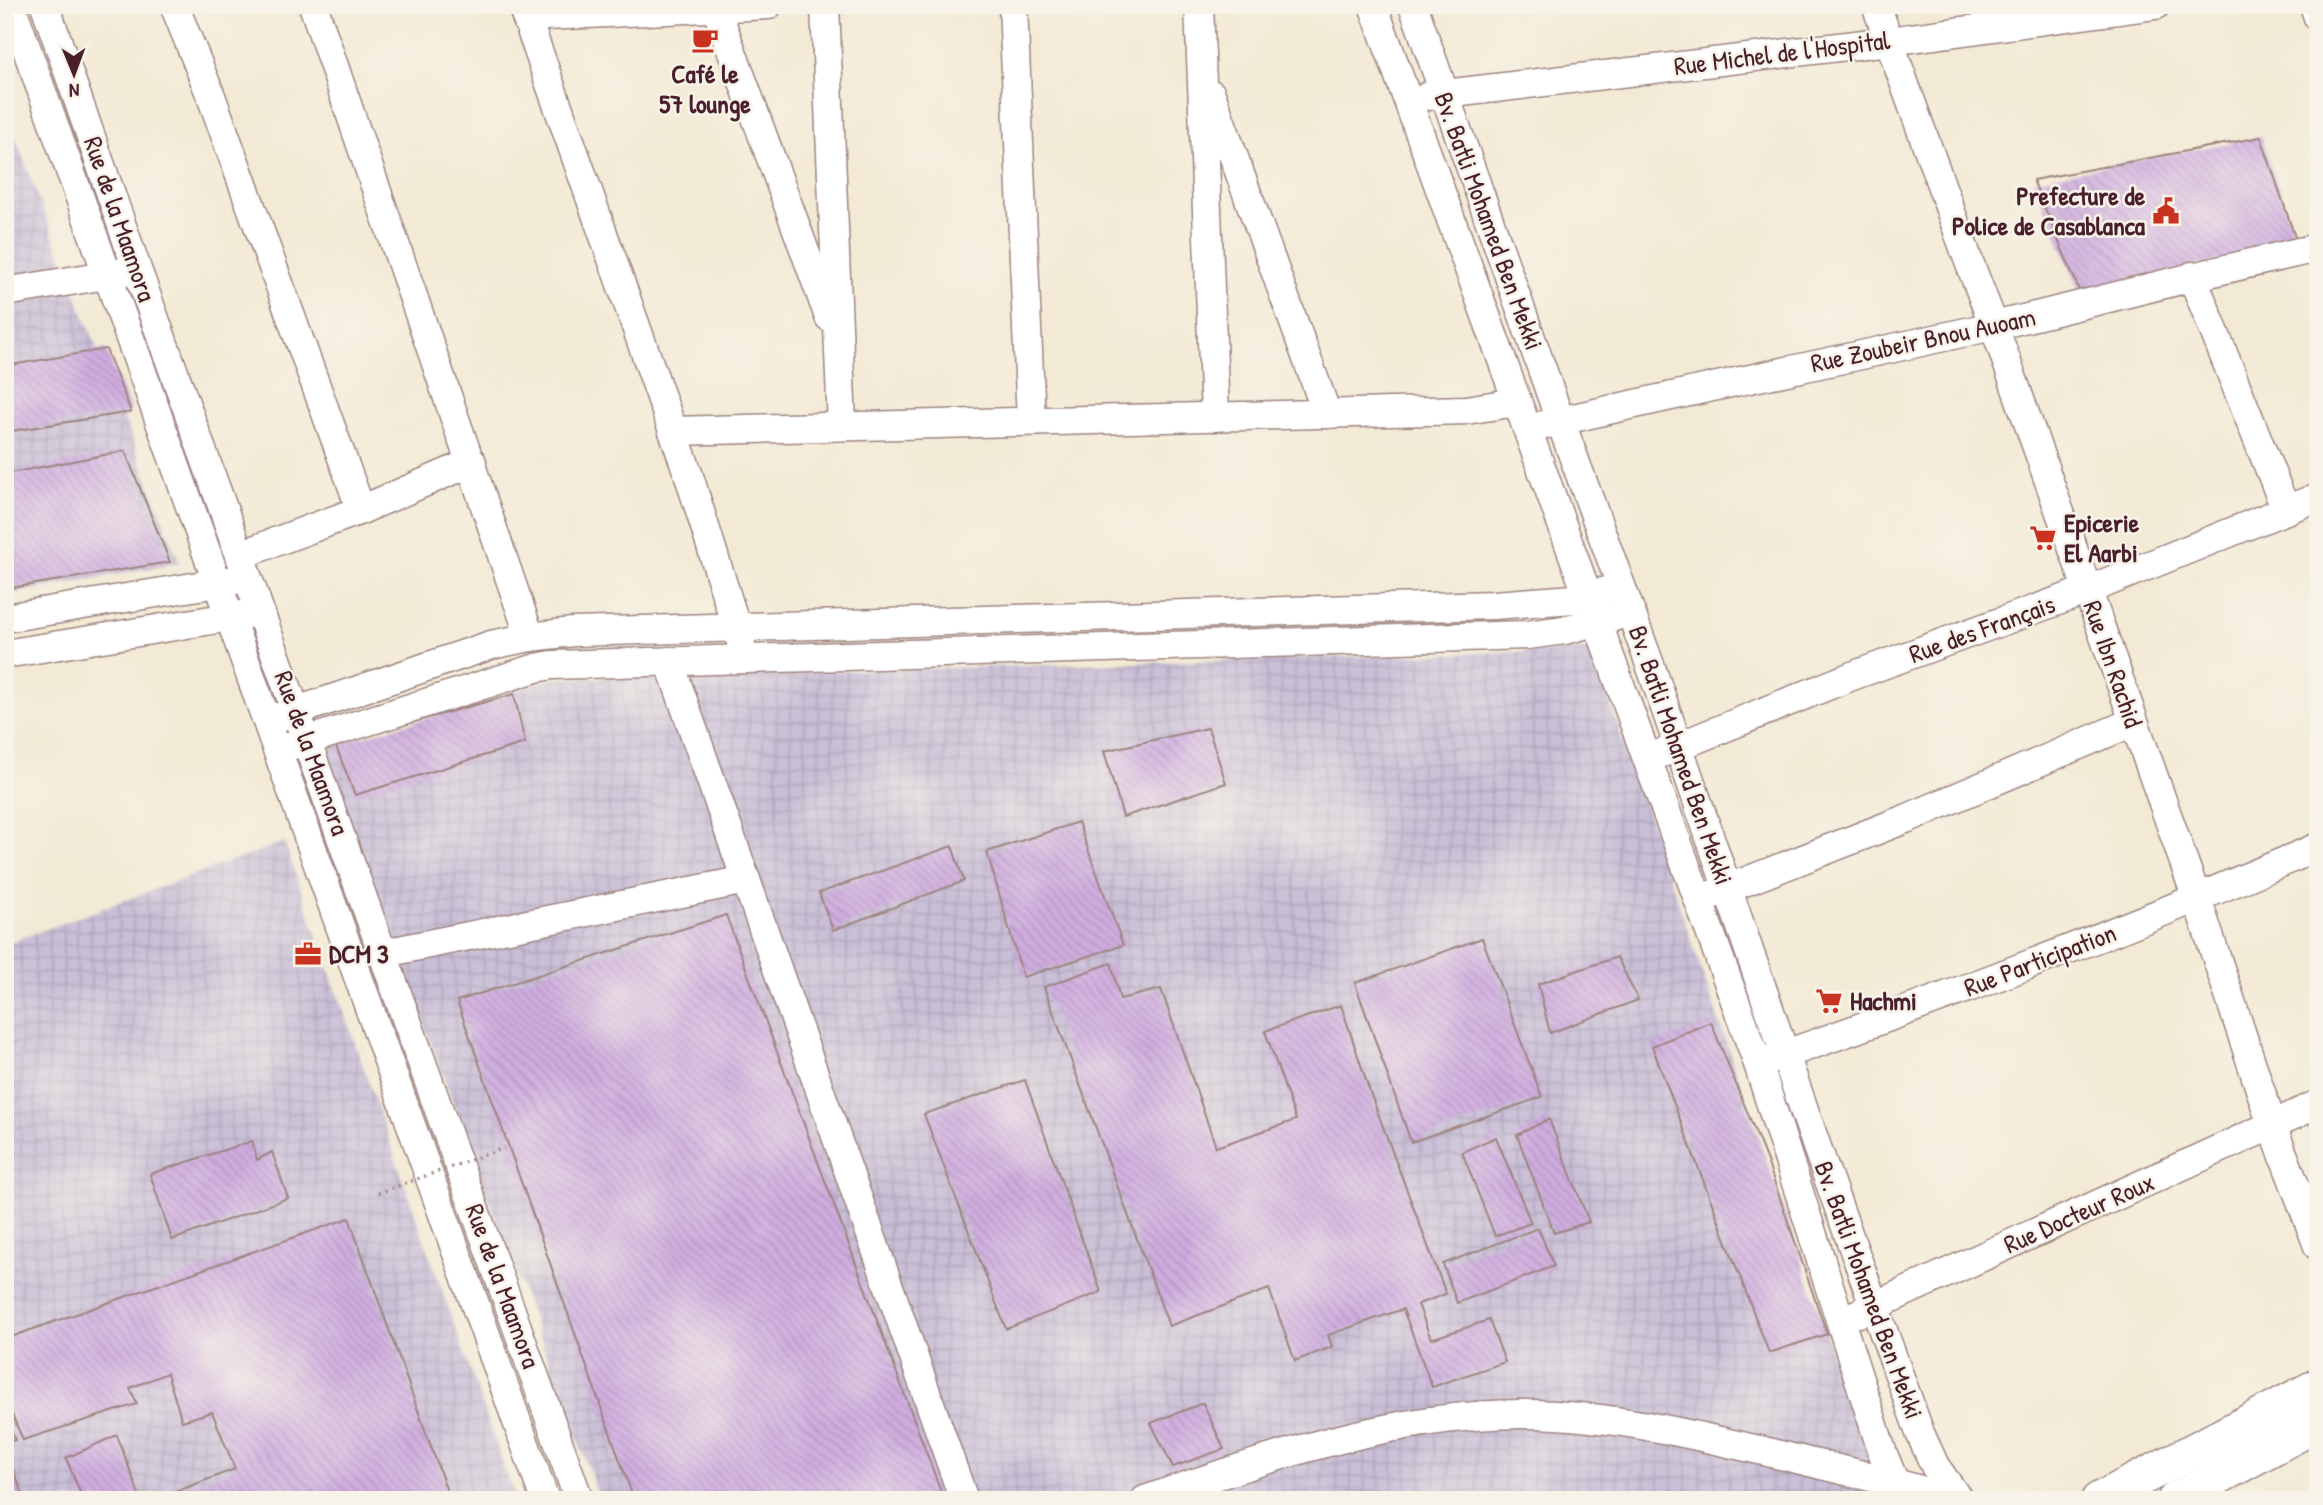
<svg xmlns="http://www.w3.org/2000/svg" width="2323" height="1505" viewBox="0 0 2323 1505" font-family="'Patrick Hand',sans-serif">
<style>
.industrial{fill:url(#industrial-grid)}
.building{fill:url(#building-back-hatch)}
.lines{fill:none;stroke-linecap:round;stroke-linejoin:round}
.minor-casing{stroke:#9e8480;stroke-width:31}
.major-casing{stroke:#9e8480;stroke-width:38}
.minor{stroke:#fff;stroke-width:28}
.major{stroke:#fff;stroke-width:35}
.path-bridge{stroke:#9e8480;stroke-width:3.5;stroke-dasharray:2 5;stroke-linecap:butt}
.labels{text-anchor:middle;stroke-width:5;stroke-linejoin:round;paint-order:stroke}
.street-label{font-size:26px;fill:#4a1f2b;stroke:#f7f3e8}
.poi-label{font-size:26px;font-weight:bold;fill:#4a1f2b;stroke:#f7f3e8;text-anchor:start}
</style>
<defs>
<pattern id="industrial-grid" width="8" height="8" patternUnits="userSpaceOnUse" patternTransform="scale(1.75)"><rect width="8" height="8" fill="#c9bfd7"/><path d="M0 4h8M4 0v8" fill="none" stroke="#aea4b9"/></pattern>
<pattern id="building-back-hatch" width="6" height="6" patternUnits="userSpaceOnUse" patternTransform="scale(1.75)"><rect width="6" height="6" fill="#cfaddf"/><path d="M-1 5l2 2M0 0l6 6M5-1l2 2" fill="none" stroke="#b394c0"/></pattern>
</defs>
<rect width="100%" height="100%" fill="#f7f3e8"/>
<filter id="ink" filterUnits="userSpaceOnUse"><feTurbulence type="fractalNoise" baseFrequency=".0143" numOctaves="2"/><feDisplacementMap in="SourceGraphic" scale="14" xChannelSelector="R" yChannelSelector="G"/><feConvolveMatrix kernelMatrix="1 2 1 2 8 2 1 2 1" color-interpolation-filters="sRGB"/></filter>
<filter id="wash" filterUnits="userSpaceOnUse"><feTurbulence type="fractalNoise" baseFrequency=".00686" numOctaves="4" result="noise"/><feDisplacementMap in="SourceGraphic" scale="28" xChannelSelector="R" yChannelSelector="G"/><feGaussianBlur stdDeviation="1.57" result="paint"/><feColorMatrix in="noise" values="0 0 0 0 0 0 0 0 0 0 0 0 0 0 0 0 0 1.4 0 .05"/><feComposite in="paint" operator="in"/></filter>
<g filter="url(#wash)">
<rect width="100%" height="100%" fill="#f3ead5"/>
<g class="industrial">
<polygon points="5,111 180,563 5,595"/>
<polygon points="1592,650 1845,1390 1889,1500 600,1500 323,751 551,679"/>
<polygon points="284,842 516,1500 5,1500 5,944"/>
</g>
<g id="blocks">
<g class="building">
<polygon points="2261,137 2297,243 2080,292 2033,180"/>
<polygon points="106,349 131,412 5,432 5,366"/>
<polygon points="125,451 170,562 5,589 5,474"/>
<polygon points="514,694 525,743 355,795 335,744"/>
<polygon points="1208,728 1226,783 1123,817 1104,751"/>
<polygon points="1078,822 1123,945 1023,977 987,852"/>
<polygon points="952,846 964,881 833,930 819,893"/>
<polygon points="726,915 944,1500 634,1500 457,1001"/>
<polygon points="1482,938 1542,1097 1411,1142 1355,983"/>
<polygon points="1617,957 1638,1000 1550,1033 1538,984"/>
<polygon points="1111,963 1120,999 1161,989 1216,1147 1296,1120 1265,1031 1341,1005 1371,1095 1446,1294 1418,1304 1431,1339 1489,1320 1505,1362 1432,1387 1403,1309 1328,1335 1332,1347 1295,1361 1269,1289 1169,1326 1044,987"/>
<polygon points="1711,1022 1767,1161 1827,1334 1769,1353 1652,1046"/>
<polygon points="1025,1080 1101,1292 1006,1329 924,1114"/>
<polygon points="1549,1119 1589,1222 1554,1233 1517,1135"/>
<polygon points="1496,1137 1531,1223 1495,1236 1462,1152"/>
<polygon points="252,1141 257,1160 272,1152 288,1198 172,1240 150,1174"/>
<polygon points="349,1218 450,1500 154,1500 235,1469 212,1412 182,1421 167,1373 130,1388 137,1404 23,1440 5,1398 5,1339"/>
<polygon points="1538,1228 1554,1266 1457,1303 1443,1264"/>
<polygon points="1203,1403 1224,1449 1173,1467 1151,1423"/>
<polygon points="5,1416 15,1440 5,1443"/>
<polygon points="117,1435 141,1500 83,1500 66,1458"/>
<polygon points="12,1466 25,1500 5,1500 5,1469"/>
</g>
</g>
</g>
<g filter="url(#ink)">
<use href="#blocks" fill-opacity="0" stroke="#9e8480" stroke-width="2"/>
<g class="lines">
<g class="minor-casing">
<g id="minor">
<polyline points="11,5 545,1500"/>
<polyline points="45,5 137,269 579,1500"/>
<polyline points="174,5 211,96 361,510"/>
<polyline points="313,5 530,637"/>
<polyline points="522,5 689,476 741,642"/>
<polyline points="825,5 842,426"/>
<polyline points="1013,5 1031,421"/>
<polyline points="1199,5 1215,417"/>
<polyline points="1373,5 1758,1064 1883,1454 1902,1500"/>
<polyline points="1413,5 1560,420 1652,670 1818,1150 1920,1433 1935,1466 1959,1500"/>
<polyline points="1876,5 1968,259 1994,326 2197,899 2272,1125 2318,1246"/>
<polyline points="2314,5 2318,17"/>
<polyline points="716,8 829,317"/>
<polyline points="526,17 768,5"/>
<polyline points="1211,94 1327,414"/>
<polyline points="1428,96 1889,41 2156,5"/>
<polyline points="2192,276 2286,510"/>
<polyline points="5,292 124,272"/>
<path d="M 1543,425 C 1692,390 1843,360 1993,326 C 2102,301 2209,271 2318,248"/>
<polyline points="673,431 1466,410 1517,402"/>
<polyline points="240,555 361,510 472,462"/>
<polyline points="5,618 235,580"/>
<polyline points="5,654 248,614"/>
<polyline points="669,661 964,1500"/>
<polyline points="279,717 491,645 530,637 573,632 1493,605 1574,599 1606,591"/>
<polyline points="290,746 536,668 552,665 1527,635 1565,630 1614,617"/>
<polyline points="1662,753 1852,676 2088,590 2318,497"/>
<polyline points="1711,895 1908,818 2133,722"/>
<polyline points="384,953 746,880"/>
<path d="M 1769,1060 C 1954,995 2138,925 2318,847"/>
<polyline points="1859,1313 2318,1104"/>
<path d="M 1145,1500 C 1265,1458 1398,1413 1526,1414 C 1613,1415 1692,1434 1776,1454 C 1837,1469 1897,1482 1956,1500"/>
</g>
</g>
<g class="major-casing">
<g id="major">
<polyline points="2099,1500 2318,1386"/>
<polyline points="2175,1500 2318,1423"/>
</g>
</g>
<use href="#minor" class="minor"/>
<use href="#major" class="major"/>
<polyline class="path-bridge" points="378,1193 504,1148"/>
</g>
</g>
<defs>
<g id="cafe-bare" transform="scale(2.1)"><path d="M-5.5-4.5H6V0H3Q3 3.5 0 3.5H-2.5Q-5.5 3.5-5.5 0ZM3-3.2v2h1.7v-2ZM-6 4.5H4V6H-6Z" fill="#c8321e" stroke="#f7f3e8" stroke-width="2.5" paint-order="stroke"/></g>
<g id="civic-bare" transform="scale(2.1)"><path d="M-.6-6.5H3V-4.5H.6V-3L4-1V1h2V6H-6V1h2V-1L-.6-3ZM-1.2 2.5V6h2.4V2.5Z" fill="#c8321e" stroke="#f7f3e8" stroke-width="2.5" paint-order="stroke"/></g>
<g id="supermarket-bare" transform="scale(2.1)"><path d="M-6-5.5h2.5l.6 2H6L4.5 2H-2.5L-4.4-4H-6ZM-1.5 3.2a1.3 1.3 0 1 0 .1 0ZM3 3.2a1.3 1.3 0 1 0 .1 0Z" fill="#c8321e" stroke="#f7f3e8" stroke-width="2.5" paint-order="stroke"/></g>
<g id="office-bare" transform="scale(2.1)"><path d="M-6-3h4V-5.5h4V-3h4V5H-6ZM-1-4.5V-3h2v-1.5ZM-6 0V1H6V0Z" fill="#c8321e" stroke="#f7f3e8" stroke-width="2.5" paint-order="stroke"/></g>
</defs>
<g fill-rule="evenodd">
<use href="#cafe-bare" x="705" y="40"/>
<use href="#civic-bare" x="2166" y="211"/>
<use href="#supermarket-bare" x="2043" y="538"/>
<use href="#office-bare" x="308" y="954"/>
<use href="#supermarket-bare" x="1829" y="1001"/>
</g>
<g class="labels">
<g class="street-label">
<text transform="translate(1782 53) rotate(-7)" y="9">Rue Michel de l'Hospital</text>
<text transform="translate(120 219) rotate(71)" y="9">Rue de la Maamora</text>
<text transform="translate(1489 221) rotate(70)" y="9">Bv. Batli Mohamed Ben Mekki</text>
<text transform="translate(1923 340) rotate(-12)" y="9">Rue Zoubeir Bnou Auoam</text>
<text transform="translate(1982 629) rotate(-20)" y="9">Rue des Français</text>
<text transform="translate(2113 664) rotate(71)" y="9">Rue Ibn Rachid</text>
<text transform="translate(312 753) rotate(70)" y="9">Rue de la Maamora</text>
<text transform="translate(1681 755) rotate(71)" y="9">Bv. Batli Mohamed Ben Mekki</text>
<text transform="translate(2040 960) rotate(-21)" y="9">Rue Participation</text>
<text transform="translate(2079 1213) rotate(-24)" y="9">Rue Docteur Roux</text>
<text transform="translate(503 1286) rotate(70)" y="9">Rue de la Maamora</text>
<text transform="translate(1869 1290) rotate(70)" y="9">Bv. Batli Mohamed Ben Mekki</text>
</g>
<g class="poi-label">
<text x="705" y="83" text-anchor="middle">Café le<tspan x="705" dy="30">57 lounge</tspan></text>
<text x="2145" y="205" text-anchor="end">Prefecture de<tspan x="2145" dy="30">Police de Casablanca</tspan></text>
<text x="2064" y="532">Epicerie<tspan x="2064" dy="30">El Aarbi</tspan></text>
<text x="329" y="963">DCM 3</text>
<text x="1850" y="1010">Hachmi</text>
</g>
</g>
<rect width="2323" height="1505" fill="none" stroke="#f7f3e8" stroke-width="28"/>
<g transform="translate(74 74) rotate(179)" stroke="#f7f3e8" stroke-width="5" paint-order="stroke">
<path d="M0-5L12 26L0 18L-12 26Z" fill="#4a1f2b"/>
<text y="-10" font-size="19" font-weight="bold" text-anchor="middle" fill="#4a1f2b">N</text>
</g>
</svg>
